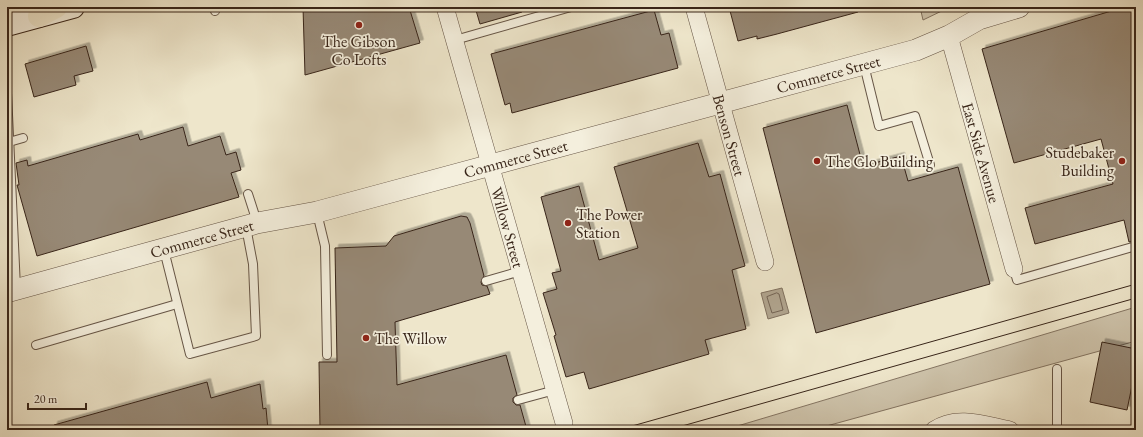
<svg xmlns="http://www.w3.org/2000/svg" width="1143" height="437" viewBox="0 0 1143 437" font-family="'EB Garamond',serif">
<style>
.green{fill:#cfc5ad;stroke:#847563}
.water{fill:#b0a48e;stroke:#80715f}
.lines{fill:none;stroke-linecap:round;stroke-linejoin:round}
.shore{stroke:#746454;stroke-width:1}
.building{fill:#978976;stroke:#382519;filter:url(#shadow)}
.service-casing{stroke:#665546;stroke-width:10}
.minor-casing{stroke:#665546;stroke-width:18}
.tertiary-casing{stroke:#665546;stroke-width:22}
.secondary-casing{stroke:#382519;stroke-width:24}
.motorway-casing{stroke:#382519;stroke-width:24}
.service{stroke:#f4efdd;stroke-width:8}
.minor{stroke:#f4efdd;stroke-width:17}
.tertiary{stroke:#f4efdd;stroke-width:21}
.secondary{stroke:#f4efdd;stroke-width:22}
.motorway{stroke:#eee6cb;stroke-width:22}
.tram{stroke:#382519;stroke-width:1}
.poi-dot{fill:#8f2418;stroke:#f4efdd;stroke-width:1.5}
.labels{text-anchor:middle;stroke-width:3.5;stroke-linejoin:round;paint-order:stroke}
.poi-label{font-size:16px;fill:#382519;stroke:#f4efdd;text-anchor:start}
.street-label{font-size:16px;fill:#382519;stroke:#f4efdd}
</style>
<defs>
<filter id="shadow"><feDropShadow dx="3.5" dy="-3.5" stdDeviation="0" flood-color="#0004"/></filter>
</defs>
<rect width="100%" height="100%" fill="#eee6cb"/>
<filter id="stains"><feTurbulence type="fractalNoise" baseFrequency=".005" numOctaves="4"/><feColorMatrix values="0 0 0 0 .2 0 0 0 0 .09 0 0 0 0 .02 0 0 0 .5 -.17"/></filter>
<radialGradient id="worn" r=".72"><stop offset=".6" stop-color="#630" stop-opacity="0"/><stop offset="1" stop-color="#630" stop-opacity=".3"/></radialGradient>
<g class="green">
<polygon points="920,7 950,7 923,20"/>
<polygon points="1136,307 1136,341 812,430 724,430"/>
</g>
<polygon class="water" points="782,288 789,313 768,319 761,293"/>
<g class="lines">
<polygon class="shore" points="777,293 779,294 783,310 772,313 767,297"/>
</g>
<g class="building">
<polygon points="303,7 409,7 420,43 305,75"/>
<polygon points="475,7 522,7 522,12 480,24"/>
<polygon points="729,7 858,7 858,12 777,34 757,39 757,36 738,41"/>
<polygon points="1125,7 1136,7 1136,241 1129,242 1124,220 1035,244 1025,208 1113,184 1101,139 1014,163 982,49"/>
<polygon points="654,10 661,35 669,33 678,68 512,113 510,103 505,105 491,54"/>
<polygon points="86,46 93,71 74,76 76,85 34,97 25,64"/>
<polygon points="847,105 863,166 901,156 908,181 958,167 990,284 816,333 763,128"/>
<polygon points="183,127 188,146 220,136 226,155 236,152 241,170 231,173 239,197 37,256 17,185 19,185 16,163 27,160 28,166 138,134 140,140"/>
<polygon points="698,143 709,177 720,174 745,266 732,270 746,329 705,340 709,354 589,389 584,372 566,377 554,336 556,335 543,293 557,289 552,273 561,271 541,197 579,186 599,260 638,248 614,167"/>
<polygon points="461,216 467,217 470,223 484,276 481,282 482,285 487,286 490,294 395,322 397,385 506,355 517,395 513,398 513,402 516,405 520,405 527,430 320,430 319,362 337,362 335,248 386,246 394,236"/>
<polygon points="1102,342 1136,349 1136,366 1127,410 1090,402"/>
<polygon points="207,382 211,398 260,384 263,409 266,408 268,430 54,430 54,425"/>
</g>
<g class="lines">
<g class="service-casing">
<g id="service">
<polyline points="214,7 215,11"/>
<polyline points="455,40 571,7"/>
<polyline points="864,65 879,126 915,116 930,165"/>
<polyline points="7,93 16,288"/>
<polyline points="9,142 23,138"/>
<polyline points="248,194 257,222"/>
<polyline points="317,213 325,246 327,355"/>
<polyline points="164,250 190,354 256,336 253,264 246,227"/>
<polyline points="1014,269 1017,280 1136,246"/>
<polyline points="486,281 521,271"/>
<polyline points="36,345 177,304"/>
<polyline points="1057,369 1057,430"/>
<polyline points="518,400 555,390"/>
</g>
</g>
<g class="minor-casing">
<g id="minor">
<path id="s1" d="M 445,7 L 564,423"/>
<path id="s2" d="M 694,7 L 765,262"/>
<path id="s3" d="M 949,36 L 1014,269"/>
<path d="M 934,430 C 957,414 985,425 1010,430"/>
</g>
</g>
<g class="tertiary-casing">
<g id="tertiary">
<path id="s4" d="M 7,292 L 257,223 L 317,212 L 916,50 L 949,36 L 979,19 L 1019,7"/>
</g>
</g>
<g class="secondary-casing">
<polyline id="secondary" points="7,25 73,7"/>
</g>
<g class="motorway-casing">
<polyline id="motorway" points="39,16 56,7"/>
</g>
<use href="#service" class="service"/>
<use href="#minor" class="minor"/>
<use href="#tertiary" class="tertiary"/>
<use href="#secondary" class="secondary"/>
<use href="#motorway" class="motorway"/>
<g class="tram">
<polyline points="618,430 1136,284"/>
<polyline points="668,430 1136,298"/>
</g>
</g>
<g class="poi-dot">
<circle cx="359" cy="25" r="4"/>
<circle cx="817" cy="161" r="4"/>
<circle cx="1122" cy="161" r="4"/>
<circle cx="568" cy="223" r="4"/>
<circle cx="366" cy="338" r="4"/>
</g>
<g class="labels">
<g class="poi-label">
<text x="359" y="47" text-anchor="middle">The Gibson<tspan x="359" dy="18">Co Lofts</tspan></text>
<text x="1114" y="158" text-anchor="end">Studebaker<tspan x="1114" dy="18">Building</tspan></text>
<text x="825" y="167">The Glo Building</text>
<text x="576" y="220">The Power<tspan x="576" dy="18">Station</tspan></text>
<text x="374" y="344">The Willow</text>
</g>
<g class="street-label">
<text dy="6" stroke="none"><textPath href="#s4" startOffset="850">Commerce Street</textPath></text>
<text dy="6" stroke="none"><textPath href="#s2" startOffset="133">Benson Street</textPath></text>
<text dy="6" stroke="none"><textPath href="#s3" startOffset="121">East Side Avenue</textPath></text>
<text dy="6" stroke="none"><textPath href="#s4" startOffset="526">Commerce Street</textPath></text>
<text dy="6" stroke="none"><textPath href="#s1" startOffset="229">Willow Street</textPath></text>
<text dy="6" stroke="none"><textPath href="#s4" startOffset="202">Commerce Street</textPath></text>
</g>
</g>
<rect width="1143" height="437" fill="none" stroke="#eee6cb" stroke-width="24"/>
<rect x="8" y="8" width="1127" height="421" fill="none" stroke="#382519" stroke-width="2"/>
<rect x="12" y="12" width="1119" height="413" fill="none" stroke="#382519"/>
<path d="M28 403v6h58v-6" fill="none" stroke="#382519" stroke-width="2"/>
<text x="34" y="403" font-size="12" fill="#382519" stroke="#f4efdd" stroke-width="3" paint-order="stroke">20 m</text>
<rect width="100%" height="100%" filter="url(#stains)"/>
<rect width="100%" height="100%" fill="url(#worn)"/>
</svg>
